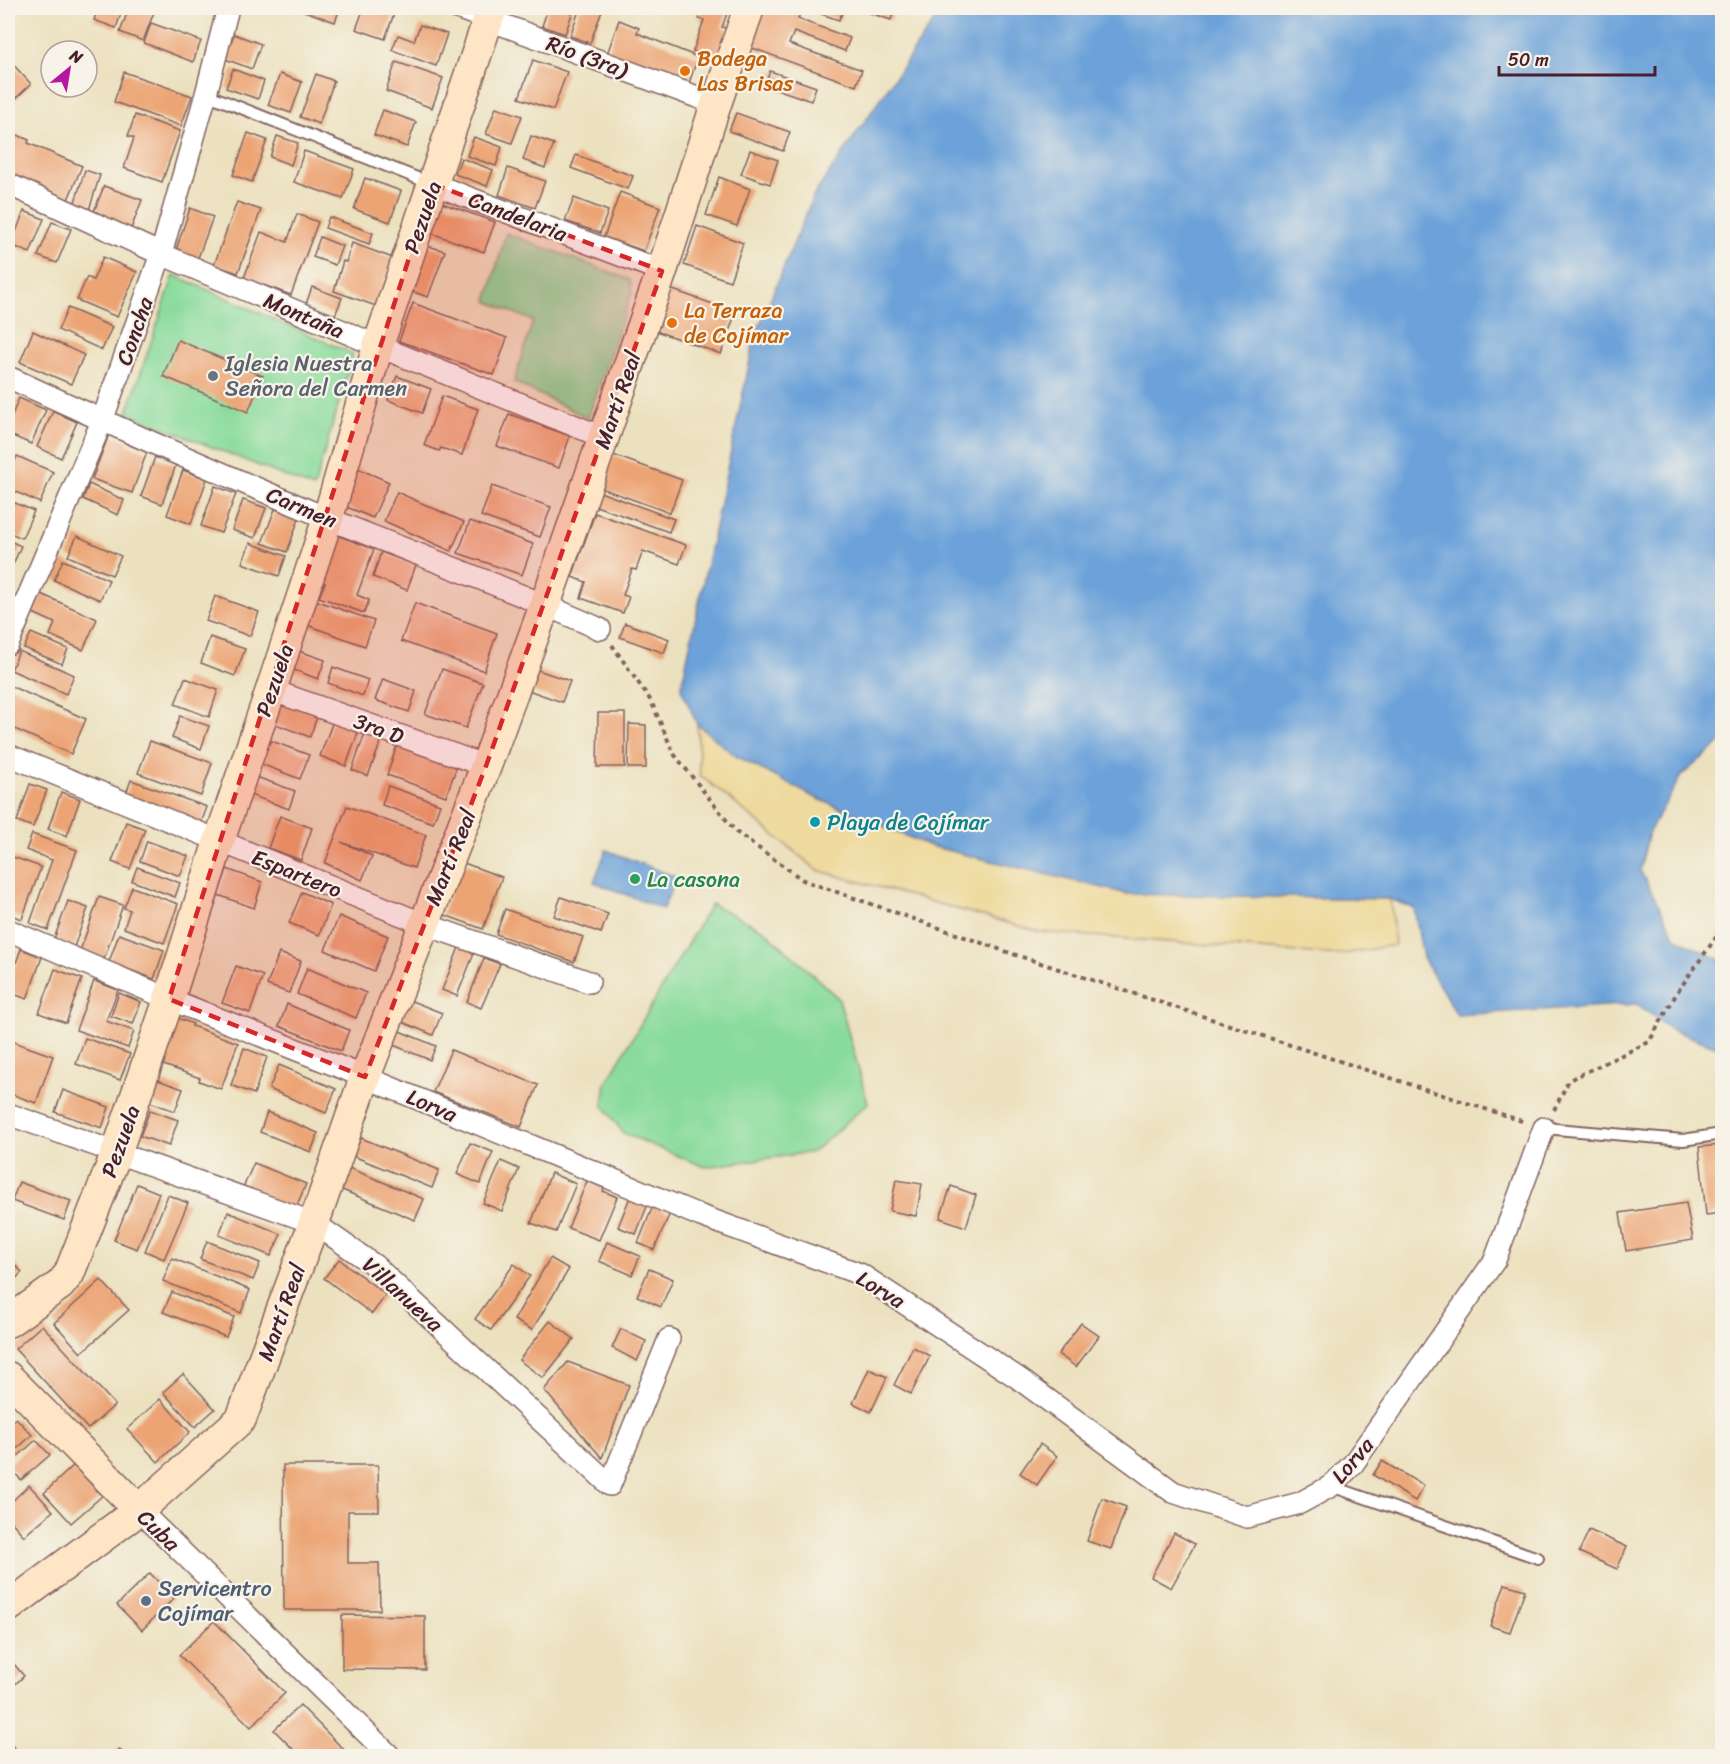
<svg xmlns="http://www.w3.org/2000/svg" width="1730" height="1764" viewBox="0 0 1730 1764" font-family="Sriracha,sans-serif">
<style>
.green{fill:#89db9c;stroke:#6a7d64;stroke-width:1.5}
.sand{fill:#eeda9e;stroke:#9c7c64;stroke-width:1.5}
.water{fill:#6ca2d9;stroke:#5b6082;stroke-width:1.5}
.building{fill:#eca475}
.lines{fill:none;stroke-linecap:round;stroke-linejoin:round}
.service-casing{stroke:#83635f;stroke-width:14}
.minor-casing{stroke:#83635f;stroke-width:24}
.secondary-casing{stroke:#83635f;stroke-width:33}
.path{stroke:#83635f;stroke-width:4;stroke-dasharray:4.5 4.5;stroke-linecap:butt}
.service{stroke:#fff;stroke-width:10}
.minor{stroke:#fff;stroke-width:21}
.secondary{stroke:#fee5c5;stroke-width:30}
.marked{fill:#d62828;fill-opacity:0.2;stroke:#d62828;stroke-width:4.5;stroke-dasharray:12 8;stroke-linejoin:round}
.food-dot{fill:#e8710a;stroke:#f7f3e8;stroke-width:2}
.worship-dot{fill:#6b7280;stroke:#f7f3e8;stroke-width:2}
.culture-dot{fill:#0f9aa8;stroke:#f7f3e8;stroke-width:2}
.leisure-dot{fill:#2e9e5b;stroke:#f7f3e8;stroke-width:2}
.service-dot{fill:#5c6f8a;stroke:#f7f3e8;stroke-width:2}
.labels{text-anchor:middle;stroke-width:4.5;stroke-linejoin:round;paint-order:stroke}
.street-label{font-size:22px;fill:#4a1f2b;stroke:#f7f3e8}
.food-label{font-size:22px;fill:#c56008;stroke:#f7f3e8;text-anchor:start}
.worship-label{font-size:22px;fill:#5b616d;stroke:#f7f3e8;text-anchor:start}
.culture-label{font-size:22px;fill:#0d838f;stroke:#f7f3e8;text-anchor:start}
.leisure-label{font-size:22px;fill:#27864d;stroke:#f7f3e8;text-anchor:start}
.service-label{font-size:22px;fill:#4e5e75;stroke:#f7f3e8;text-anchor:start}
</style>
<rect width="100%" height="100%" fill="#f7f3e8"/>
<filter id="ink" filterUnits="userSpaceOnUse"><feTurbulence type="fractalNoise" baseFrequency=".0167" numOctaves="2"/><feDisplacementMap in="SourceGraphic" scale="12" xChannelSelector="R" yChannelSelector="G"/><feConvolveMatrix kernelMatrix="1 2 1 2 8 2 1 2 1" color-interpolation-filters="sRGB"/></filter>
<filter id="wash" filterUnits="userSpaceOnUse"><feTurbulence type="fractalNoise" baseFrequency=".008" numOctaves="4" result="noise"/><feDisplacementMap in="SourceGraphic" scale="24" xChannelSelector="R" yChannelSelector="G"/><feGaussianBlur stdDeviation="1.35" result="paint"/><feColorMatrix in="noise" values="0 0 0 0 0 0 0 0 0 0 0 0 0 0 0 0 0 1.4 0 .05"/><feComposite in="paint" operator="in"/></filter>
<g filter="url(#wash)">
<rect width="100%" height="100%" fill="#ece1bf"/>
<g class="green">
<polygon points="506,233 630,280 632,292 588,418 514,382 533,321 487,301"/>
<polygon points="174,275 353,354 314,488 127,413"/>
<polygon points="711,904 764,930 839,999 868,1103 813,1152 705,1167 623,1133 603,1105 606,1083"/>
</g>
<polygon class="sand" points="697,724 736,756 814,797 930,846 1128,894 1390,899 1395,945 1338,955 1040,932 817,870 700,775"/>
<g class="water">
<polygon points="943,8 1722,8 1722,739 1721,742 1681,776 1649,832 1640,870 1676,938 1722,961 1722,1049 1670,1029 1637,1004 1457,1015 1423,958 1414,908 1390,899 1128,894 930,846 814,797 736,756 697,724 681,688 755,336 814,195"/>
<polygon points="606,850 676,877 663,909 594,882"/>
</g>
<g id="blocks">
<g class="building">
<polygon points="98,8 123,8 116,28 94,20"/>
<polygon points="129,8 141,8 154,12 143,41 120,32"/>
<polygon points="189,8 204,8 202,12"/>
<polygon points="296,8 340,8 335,22"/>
<polygon points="364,8 396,8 385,39 356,29"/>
<polygon points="548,8 574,8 565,34 542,26"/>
<polygon points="580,8 603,8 590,43 570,36"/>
<polygon points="703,8 729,8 722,27 728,29 717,60 693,51 704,20 699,19"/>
<polygon points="761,8 802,8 798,19 850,38 845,51 794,32 789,44 862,70 856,86 747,46"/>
<polygon points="804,8 844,8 839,20"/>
<polygon points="862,8 895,8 891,20 861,10"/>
<polygon points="619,20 639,28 637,33 698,57 688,86 606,57"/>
<polygon points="151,23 201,41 193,62 144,43"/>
<polygon points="420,25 447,34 436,66 392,50 398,35 414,41"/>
<polygon points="234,34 261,44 252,69 225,59"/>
<polygon points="8,59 31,84 8,106"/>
<polygon points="533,60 567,72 553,110 519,98"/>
<polygon points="396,62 443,78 432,108 386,91"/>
<polygon points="233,69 264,81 258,99 226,88"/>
<polygon points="770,71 816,87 811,101 765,85"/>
<polygon points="124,72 192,96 181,126 114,102"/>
<polygon points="280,74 302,82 291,113 268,105"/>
<polygon points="316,74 334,81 319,124 300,117"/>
<polygon points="496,107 522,116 512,143 486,134"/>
<polygon points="383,110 416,122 407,147 374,135"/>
<polygon points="736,113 790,132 783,151 729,131"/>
<polygon points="135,115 180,131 162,182 124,168 134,138 128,136"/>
<polygon points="8,131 29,140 28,143 82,166 67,202 8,178"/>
<polygon points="248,133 267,140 252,182 233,175"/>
<polygon points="277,136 298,143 291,165 270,157"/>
<polygon points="531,136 554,144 545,168 523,160"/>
<polygon points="474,137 502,147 496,166 467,156"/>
<polygon points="750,150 778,160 770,184 741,174"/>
<polygon points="304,151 354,169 343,199 294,182"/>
<polygon points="576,155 633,176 628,189 571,168"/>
<polygon points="461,158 493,170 487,186 455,174"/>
<polygon points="508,168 545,181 535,208 499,195"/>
<polygon points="85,170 100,175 89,210 74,205"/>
<polygon points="719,177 750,189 737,226 706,215"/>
<polygon points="365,178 401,191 390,222 354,209"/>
<polygon points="104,186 142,200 131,229 93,214"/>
<polygon points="620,192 660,207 644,251 604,237"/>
<polygon points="574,198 608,211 600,233 565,221"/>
<polygon points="237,202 261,210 238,273 214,265"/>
<polygon points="442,203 495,222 484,252 431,233"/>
<polygon points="190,208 213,217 198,258 176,250"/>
<polygon points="24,211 44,219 30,253 11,245"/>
<polygon points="297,214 318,222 291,295 244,278 261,232 287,242"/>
<polygon points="329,217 373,233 369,244 325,228"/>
<polygon points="52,222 71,229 57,263 38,256"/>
<polygon points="697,226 743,243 730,281 684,265"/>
<polygon points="320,237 342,246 335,265 313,257"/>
<polygon points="352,243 393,258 376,306 334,291 343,261 346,262"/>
<polygon points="428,246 445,251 428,297 411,291"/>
<polygon points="103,257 137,272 117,317 77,300 87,277 93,280"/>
<polygon points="312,287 342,298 335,315 306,304"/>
<polygon points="670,289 736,312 721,354 656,331"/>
<polygon points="413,303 507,338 494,375 399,341"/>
<polygon points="68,308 112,327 102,350 58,330"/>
<polygon points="33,331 84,355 71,384 20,362"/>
<polygon points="178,340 263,376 248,412 163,376"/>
<polygon points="397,376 431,389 422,413 388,400"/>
<polygon points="442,396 478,409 462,455 441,448 439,451 424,445"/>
<polygon points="19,398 46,410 31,444 8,434 8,425"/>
<polygon points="53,411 77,422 61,458 37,447"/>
<polygon points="509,414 570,436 559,468 497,446"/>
<polygon points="109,434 128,441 127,444 147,452 132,493 92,479"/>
<polygon points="613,455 682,480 670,513 601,488"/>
<polygon points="17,456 53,472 40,503 8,488 8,479"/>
<polygon points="155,457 176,465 162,504 141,496"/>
<polygon points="357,468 389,482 373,518 342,505"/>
<polygon points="183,470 207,479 191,524 167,515"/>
<polygon points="89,484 124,500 118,515 83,499"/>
<polygon points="215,486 236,494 221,533 201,526"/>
<polygon points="492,486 551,507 540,537 481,516"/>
<polygon points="397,492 464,522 451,551 384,521"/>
<polygon points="600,492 674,519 669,532 596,506"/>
<polygon points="8,500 34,511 22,538 8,532"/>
<polygon points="243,500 266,508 255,538 232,530"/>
<polygon points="275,509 299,518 287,552 262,543"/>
<polygon points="595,513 686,545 679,564 643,551 636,570 632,569 623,595 629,597 623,613 581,598 586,582 572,577"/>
<polygon points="470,521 533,544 522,575 458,553"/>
<polygon points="336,535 374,549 357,595 369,600 364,613 319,597 325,583 320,581"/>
<polygon points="77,536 121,556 112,575 68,556"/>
<polygon points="8,540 21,546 8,576"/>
<polygon points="250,543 286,556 279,576 242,563"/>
<polygon points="381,552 416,565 407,590 373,577"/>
<polygon points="63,560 109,580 100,600 54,580"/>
<polygon points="41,594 97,619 83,650 50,635 55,623 33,613"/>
<polygon points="215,596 259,612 250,636 206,621"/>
<polygon points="312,599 374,621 365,646 304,624"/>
<polygon points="415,603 497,633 484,671 401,641"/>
<polygon points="625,623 669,639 664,653 620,637"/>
<polygon points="31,633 68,649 62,664 24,648"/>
<polygon points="210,637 245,649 235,676 201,663"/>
<polygon points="19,651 74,675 66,694 11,670"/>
<polygon points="299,651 325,660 318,679 292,669"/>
<polygon points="333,667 368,680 363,696 328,683"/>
<polygon points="442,669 483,683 466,728 425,714"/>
<polygon points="535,669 570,681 562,702 528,690"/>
<polygon points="185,678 218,690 209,717 175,704"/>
<polygon points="383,679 416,691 409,712 375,700"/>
<polygon points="8,685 86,719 71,754 8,726"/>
<polygon points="278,699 318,714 310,737 270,722"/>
<polygon points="598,713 625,713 625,767 597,767"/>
<polygon points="180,716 209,726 201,749 172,738"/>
<polygon points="333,721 359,730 346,766 320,756"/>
<polygon points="629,724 646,725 646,768 628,768"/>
<polygon points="365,733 382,739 368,776 352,770"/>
<polygon points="269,740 309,755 300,779 261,764"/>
<polygon points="150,741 212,763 201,796 138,773"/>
<polygon points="397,745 457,766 446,796 387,775"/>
<polygon points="251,775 295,791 289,809 245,793"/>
<polygon points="131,780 207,807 200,826 124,799"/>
<polygon points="30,784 47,790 33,827 17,821"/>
<polygon points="388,786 440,804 433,823 382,805"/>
<polygon points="61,792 80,799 67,836 48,829"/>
<polygon points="347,806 426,835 414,868 341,842 372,856 362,880 325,863"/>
<polygon points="280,816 312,828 301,860 268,848"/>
<polygon points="126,822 145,829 130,869 112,862"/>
<polygon points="32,834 77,850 48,930 30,923 52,860 26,850"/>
<polygon points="147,841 188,856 180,876 140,861"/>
<polygon points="13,857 41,867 22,919 8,914 8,872"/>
<polygon points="461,862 502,877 483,929 442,914"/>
<polygon points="137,867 180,883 175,897 132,881"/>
<polygon points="227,869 262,882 254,908 218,895"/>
<polygon points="132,887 178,904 164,943 124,928 130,910 124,908"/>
<polygon points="302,892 331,905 319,935 289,923"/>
<polygon points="99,897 123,905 104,959 80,951"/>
<polygon points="561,897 608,914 601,933 554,916"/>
<polygon points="68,901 88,908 74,947 54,939"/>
<polygon points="505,909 583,937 574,962 496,934"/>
<polygon points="339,916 388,936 374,971 325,950"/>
<polygon points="119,934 164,950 154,979 109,962"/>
<polygon points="460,945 475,951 457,996 442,990"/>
<polygon points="8,948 15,953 8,967"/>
<polygon points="21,949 42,957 27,999 8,992 8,985"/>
<polygon points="279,953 301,961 289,993 267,985"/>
<polygon points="484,958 500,964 481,1008 467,1002"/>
<polygon points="236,966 263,976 250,1013 222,1003"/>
<polygon points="307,968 366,993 356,1018 297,994"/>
<polygon points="55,969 82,979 66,1023 39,1013"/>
<polygon points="94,981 118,990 106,1021 134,1031 128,1048 76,1030"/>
<polygon points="119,993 141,1002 133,1024 111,1016"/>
<polygon points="409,1000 442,1013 433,1035 400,1021"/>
<polygon points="287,1004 349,1030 341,1051 279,1026"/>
<polygon points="175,1017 193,1024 192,1026 238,1043 221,1089 199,1081 200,1078 158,1063"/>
<polygon points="392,1028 436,1046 430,1060 386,1042"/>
<polygon points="85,1038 130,1054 120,1080 76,1064"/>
<polygon points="8,1040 53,1056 36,1103 8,1093"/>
<polygon points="244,1048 267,1057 254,1094 231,1085"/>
<polygon points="451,1050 538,1085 521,1127 433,1092"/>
<polygon points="279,1065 336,1089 326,1113 269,1089"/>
<polygon points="152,1078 183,1089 175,1111 144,1100"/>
<polygon points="63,1090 109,1107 102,1128 55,1112"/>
<polygon points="150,1110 178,1120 169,1146 140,1136"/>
<polygon points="267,1112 318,1133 311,1152 260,1132"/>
<polygon points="361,1138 439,1170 432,1188 353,1156"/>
<polygon points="470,1143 493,1152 480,1184 457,1174"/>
<polygon points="1722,1145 1722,1213 1706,1215 1699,1147"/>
<polygon points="501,1161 519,1169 502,1211 483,1203"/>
<polygon points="254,1163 306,1184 294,1212 242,1190"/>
<polygon points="349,1168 424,1199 415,1220 340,1189"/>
<polygon points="551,1173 576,1184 556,1232 531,1223"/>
<polygon points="896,1180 922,1184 916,1216 890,1211"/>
<polygon points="587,1181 604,1188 603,1191 617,1197 599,1240 568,1228"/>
<polygon points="19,1182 71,1201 64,1220 12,1201"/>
<polygon points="137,1184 159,1193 137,1249 114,1240"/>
<polygon points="951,1186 976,1195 966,1227 940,1218"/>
<polygon points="168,1195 188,1203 164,1259 145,1251"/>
<polygon points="630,1197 648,1204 636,1234 618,1227"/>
<polygon points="1686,1203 1693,1240 1626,1251 1620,1213"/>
<polygon points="653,1206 670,1213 654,1250 638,1243"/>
<polygon points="228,1212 281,1234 271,1256 219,1235"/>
<polygon points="207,1241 260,1263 253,1280 200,1259"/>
<polygon points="607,1242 640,1256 632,1275 599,1261"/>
<polygon points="8,1258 22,1272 8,1287"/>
<polygon points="172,1258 250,1290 241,1313 163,1281"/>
<polygon points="550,1258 569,1269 532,1330 514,1320"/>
<polygon points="339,1259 386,1295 372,1314 324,1278"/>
<polygon points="514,1264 530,1276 491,1330 475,1319"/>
<polygon points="649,1269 673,1279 661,1307 637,1296"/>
<polygon points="101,1280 129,1310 81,1353 54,1323"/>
<polygon points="172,1292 234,1317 226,1337 163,1312"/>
<polygon points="550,1321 574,1339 543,1378 519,1360"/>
<polygon points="1081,1323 1099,1336 1076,1367 1058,1354"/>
<polygon points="42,1325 115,1405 88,1429 15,1349"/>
<polygon points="621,1329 646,1341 637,1361 612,1348"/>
<polygon points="913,1347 930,1356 911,1394 894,1385"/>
<polygon points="568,1362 629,1385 602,1458 544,1390"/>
<polygon points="869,1369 887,1377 871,1412 853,1403"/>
<polygon points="183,1374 215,1409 195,1427 163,1392"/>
<polygon points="160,1399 190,1432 158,1462 127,1429"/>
<polygon points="16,1418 32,1435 8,1457 8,1425"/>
<polygon points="36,1440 50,1455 21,1480 8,1465"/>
<polygon points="1040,1444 1057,1456 1037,1485 1020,1473"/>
<polygon points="1382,1461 1424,1486 1415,1501 1373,1475"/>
<polygon points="74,1465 102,1496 71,1523 44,1493"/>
<polygon points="283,1465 378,1465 379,1511 348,1511 348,1563 379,1563 380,1610 284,1610"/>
<polygon points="29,1485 53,1511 24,1536 8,1518 8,1505"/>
<polygon points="1102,1498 1126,1507 1111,1549 1087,1541"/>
<polygon points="1589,1530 1627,1547 1617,1569 1579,1552"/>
<polygon points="1174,1533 1195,1544 1171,1588 1151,1577"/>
<polygon points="150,1573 174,1598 142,1630 117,1605"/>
<polygon points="1505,1584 1525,1590 1510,1632 1490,1626"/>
<polygon points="342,1615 425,1616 425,1670 342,1669"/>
<polygon points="214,1621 285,1693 251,1727 179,1655"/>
<polygon points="8,1657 24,1676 8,1691"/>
<polygon points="300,1705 348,1754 345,1756 300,1756 274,1730"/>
<polygon points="8,1741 21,1756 8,1756"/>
<polygon points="275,1748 283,1756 266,1756"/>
<polygon points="119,1749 126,1756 111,1756"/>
</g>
</g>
</g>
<g filter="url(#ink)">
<use href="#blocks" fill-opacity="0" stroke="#83635f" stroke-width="1.5"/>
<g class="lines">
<g class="service-casing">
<g id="service">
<polyline points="206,94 432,184"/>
<polyline points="1544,1128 1683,1140 1722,1134"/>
<polyline points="1331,1486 1538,1558"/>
</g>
</g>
<g class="minor-casing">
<g id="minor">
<polyline points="457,8 716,104"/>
<polyline points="8,184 161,254 378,346 605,438"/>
<polyline points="433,184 662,271"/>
<path d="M 8,377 C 114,426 221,474 329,519 C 419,555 511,589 600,629"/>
<polyline points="8,644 102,421 161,254 206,94 228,8"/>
<polyline points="271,690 486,766"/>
<polyline points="8,755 424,924 589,982"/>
<polyline points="8,930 169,999 365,1077 701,1216 860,1274 1018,1378 1173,1492 1247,1517 1300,1503 1331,1486 1353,1464 1495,1260 1544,1128"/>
<polyline points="8,1114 314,1223 374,1265 610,1485 669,1339"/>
<polyline points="139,1510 390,1756"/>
</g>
</g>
<g class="secondary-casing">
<g id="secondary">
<polyline points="8,1322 60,1285 69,1274 116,1154 169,999 219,841 271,690 328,518 378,346 492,8"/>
<polyline points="8,1377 139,1510"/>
<polyline points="8,1607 139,1510 241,1419 314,1223 365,1077 486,766 545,605 662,271 716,104 749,8"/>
</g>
</g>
<g class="path">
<polyline points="612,645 651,701 674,754 736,832 803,880 1013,954 1525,1122"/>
<polyline points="1554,1110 1569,1080 1649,1042 1678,991 1722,929"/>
</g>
<use href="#service" class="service"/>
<use href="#minor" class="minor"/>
<use href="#secondary" class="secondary"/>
</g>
</g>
<path class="marked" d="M 433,184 L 662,271 L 486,766 L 365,1077 L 169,999 Z"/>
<g class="food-dot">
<circle cx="685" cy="71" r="6"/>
<circle cx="672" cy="323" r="6"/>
</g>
<circle class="worship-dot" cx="213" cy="376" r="6"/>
<circle class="culture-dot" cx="815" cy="822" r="6"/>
<circle class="leisure-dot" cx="635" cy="879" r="6"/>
<circle class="service-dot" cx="146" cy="1601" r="6"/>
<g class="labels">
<g class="street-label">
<text transform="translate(587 56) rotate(20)" y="8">Río (3ra)</text>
<text transform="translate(518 216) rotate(21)" y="8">Candelaria</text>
<text transform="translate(422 217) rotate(-71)" y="8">Pezuela</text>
<text transform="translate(304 315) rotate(23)" y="8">Montaña</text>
<text transform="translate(134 331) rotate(-71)" y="8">Concha</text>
<text transform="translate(617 400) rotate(-71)" y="8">Martí Real</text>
<text transform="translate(302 507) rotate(23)" y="8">Carmen</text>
<text transform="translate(274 680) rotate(-71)" y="8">Pezuela</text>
<text transform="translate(379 728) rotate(20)" y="8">3ra D</text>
<text transform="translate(450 857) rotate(-68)" y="8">Martí Real</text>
<text transform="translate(297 873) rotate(22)" y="8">Espartero</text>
<text transform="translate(432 1105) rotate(23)" y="8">Lorva</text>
<text transform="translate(120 1141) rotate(-70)" y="8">Pezuela</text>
<text transform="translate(881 1289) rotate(31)" y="8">Lorva</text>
<text transform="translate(403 1294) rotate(42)" y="8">Villanueva</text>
<text transform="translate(281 1312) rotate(-70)" y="8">Martí Real</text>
<text transform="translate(1352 1460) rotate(-50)" y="8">Lorva</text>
<text transform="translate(159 1530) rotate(44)" y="8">Cuba</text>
</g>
<g class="food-label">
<text x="697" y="66">Bodega<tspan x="697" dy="25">Las Brisas</tspan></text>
<text x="684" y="318">La Terraza<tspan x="684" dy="25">de Cojímar</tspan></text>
</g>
<g class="worship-label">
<text x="225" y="371">Iglesia Nuestra<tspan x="225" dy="25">Señora del Carmen</tspan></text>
</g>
<g class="culture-label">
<text x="827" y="830">Playa de Cojímar</text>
</g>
<g class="leisure-label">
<text x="647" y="887">La casona</text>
</g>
<g class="service-label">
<text x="158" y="1596">Servicentro<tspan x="158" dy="25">Cojímar</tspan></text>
</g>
</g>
<rect width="1730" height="1764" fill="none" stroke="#f7f3e8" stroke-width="30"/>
<g transform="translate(69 69) rotate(30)"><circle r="28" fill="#f7f3e8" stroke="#b29e9c" stroke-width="1.5"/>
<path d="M0-4.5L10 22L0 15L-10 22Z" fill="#b5179e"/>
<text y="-9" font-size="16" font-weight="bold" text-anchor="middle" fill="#4a1f2b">N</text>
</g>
<path d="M1499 66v9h156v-9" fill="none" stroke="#4a1f2b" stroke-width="3"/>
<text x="1508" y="66" font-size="18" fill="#4a1f2b" stroke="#f7f3e8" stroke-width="4.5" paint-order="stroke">50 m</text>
</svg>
